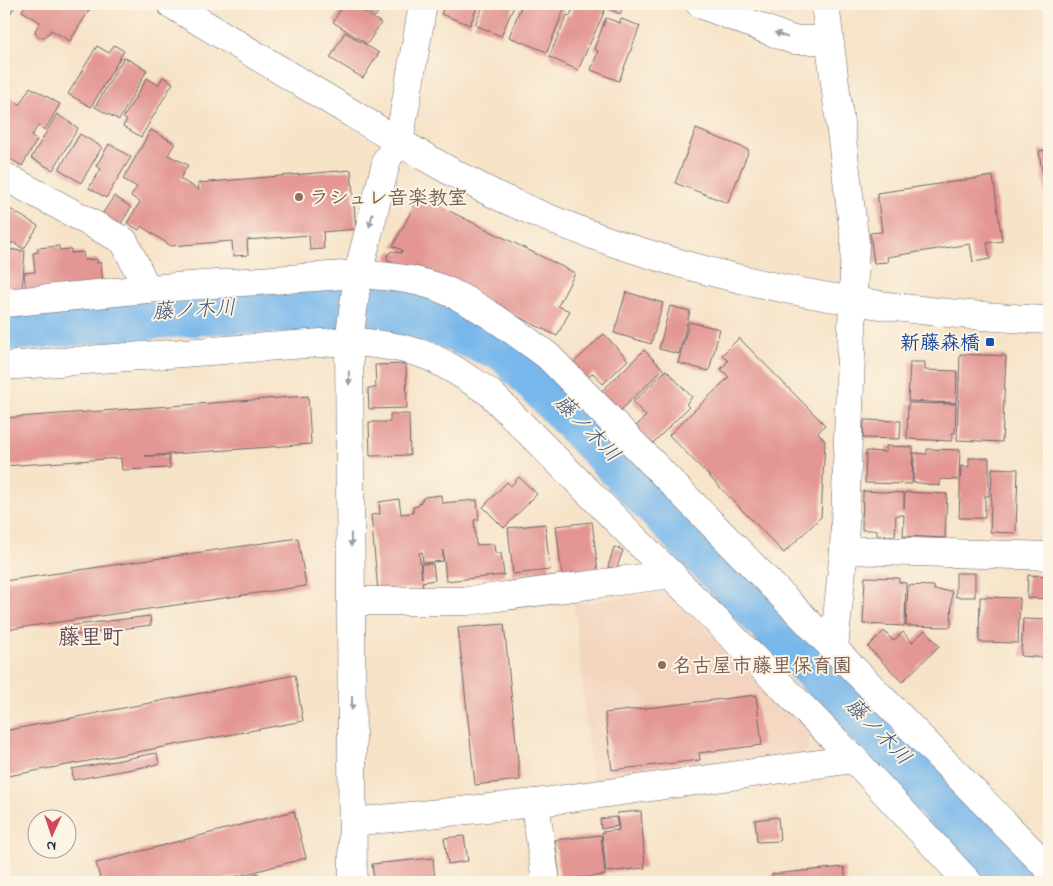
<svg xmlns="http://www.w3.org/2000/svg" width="1053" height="886" viewBox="0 0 1053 886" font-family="'Indie Flower','Klee One',sans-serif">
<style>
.built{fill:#f3d4be}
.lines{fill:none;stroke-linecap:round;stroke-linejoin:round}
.river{stroke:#77b7eb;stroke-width:55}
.building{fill:#e39693}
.minor-casing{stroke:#6c666c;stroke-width:29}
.tertiary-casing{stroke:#6c666c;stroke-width:29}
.minor{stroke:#fff;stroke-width:28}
.tertiary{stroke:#fff;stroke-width:28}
.oneway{fill:#9c9ca7}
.education-dot{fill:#8d6e63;stroke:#fcf5e5;stroke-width:2}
.transit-dot{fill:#1a4fb4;stroke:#fcf5e5;stroke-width:2}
.labels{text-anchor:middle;stroke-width:4;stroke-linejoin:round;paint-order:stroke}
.education-label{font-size:20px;font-weight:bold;fill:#785e54;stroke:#fcf5e5;text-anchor:start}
.transit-label{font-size:20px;font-weight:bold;fill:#164399;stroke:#fcf5e5;text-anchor:end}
.water-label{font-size:21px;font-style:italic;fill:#405679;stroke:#fcf5e5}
.quarter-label{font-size:22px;font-weight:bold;fill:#664b5a;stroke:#fcf5e5}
</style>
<rect width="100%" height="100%" fill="#fcf5e5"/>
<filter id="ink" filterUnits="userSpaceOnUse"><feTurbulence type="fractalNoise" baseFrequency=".02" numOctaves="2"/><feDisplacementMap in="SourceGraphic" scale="10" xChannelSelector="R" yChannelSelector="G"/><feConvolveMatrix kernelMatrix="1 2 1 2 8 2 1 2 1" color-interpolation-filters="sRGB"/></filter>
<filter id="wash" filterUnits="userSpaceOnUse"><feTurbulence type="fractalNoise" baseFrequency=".0096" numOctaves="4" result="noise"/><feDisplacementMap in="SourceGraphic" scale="20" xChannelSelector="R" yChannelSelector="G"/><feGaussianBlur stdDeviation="1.12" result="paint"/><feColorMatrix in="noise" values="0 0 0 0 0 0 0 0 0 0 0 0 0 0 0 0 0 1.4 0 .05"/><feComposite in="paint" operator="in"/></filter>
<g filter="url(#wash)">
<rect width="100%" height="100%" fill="#f6e3c8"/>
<g class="built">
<polygon points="745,4 804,4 804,8 786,21"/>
<polygon points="666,591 807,726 810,737 807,751 794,757 592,782 574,604"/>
</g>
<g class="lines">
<polyline class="river" points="4,324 210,307 344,305 435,317 508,345 897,748 1019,882"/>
</g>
<g id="blocks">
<g class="building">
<polygon points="4,4 16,4 4,24"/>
<polygon points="26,4 93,4 70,41 51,30 45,37 38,37 35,31 40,22 22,11"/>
<polygon points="344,4 351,4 381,23 367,44 333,22"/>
<polygon points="355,4 383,4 375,17"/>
<polygon points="445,4 478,4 470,25 441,14"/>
<polygon points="484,4 515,4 501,36 475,25"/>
<polygon points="522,4 566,4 547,52 509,37"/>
<polygon points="575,4 591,4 605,10 578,70 549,57 567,15 570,16"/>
<polygon points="611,4 624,4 620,14 609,9"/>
<polygon points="606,18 620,23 621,19 640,26 619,81 591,70 598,51 594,49"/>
<polygon points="345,32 379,53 363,78 330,58"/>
<polygon points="114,45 124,51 91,107 68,94 97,46 109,53"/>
<polygon points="124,57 147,70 119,120 95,107"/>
<polygon points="163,77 173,83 141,137 123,126 127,120 123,118 147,78 158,85"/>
<polygon points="30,87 60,104 45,130 38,126 31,137 37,140 22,166 4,155 4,95 20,104"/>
<polygon points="57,114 78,128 53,170 31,158"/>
<polygon points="696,129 749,150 728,203 675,183"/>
<polygon points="151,130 175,143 168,155 188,165 180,179 199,190 198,183 351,170 356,229 323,232 324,249 310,250 309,235 247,240 248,255 233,256 232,241 171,246 141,226 139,230 127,223 140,202 131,196 137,187 123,179"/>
<polygon points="80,134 102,147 81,183 59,169"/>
<polygon points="109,144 131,157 106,198 89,188 101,169 96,166"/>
<polygon points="1049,150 1049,213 1048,213 1039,151"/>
<polygon points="993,176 1002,241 987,243 990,259 973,262 970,244 887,257 888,262 874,263 870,233 882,232 877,193"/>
<polygon points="114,196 131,207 117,230 99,219"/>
<polygon points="419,196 575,273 558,306 570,311 557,336 416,266 413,271 388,261 387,256 391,251 401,253 402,250 393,246"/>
<polygon points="5,206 38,226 24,249 12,242 10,247 4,243"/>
<polygon points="59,246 59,250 71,249 71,253 83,252 84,260 97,259 97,263 101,263 103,286 26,292 24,273 35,272 33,253 38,252 38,248"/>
<polygon points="4,249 25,251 22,292 4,291"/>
<polygon points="626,292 663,303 651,344 614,333"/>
<polygon points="670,306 690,311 679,354 659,349"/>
<polygon points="689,322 720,329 709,371 678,363"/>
<polygon points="604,334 628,360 603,384 593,373 585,381 571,365"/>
<polygon points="739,338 825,425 818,433 825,441 821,517 784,553 669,435 729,377 721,369 728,361 722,355"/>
<polygon points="644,350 663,369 616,415 598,395"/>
<polygon points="960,354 1006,356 1002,442 957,440"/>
<polygon points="910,362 925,362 925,370 957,371 956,403 908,401"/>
<polygon points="406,364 407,408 369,409 368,388 376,388 375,365"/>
<polygon points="666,370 692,397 686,404 689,407 649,447 632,430 646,416 633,402"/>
<polygon points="308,396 311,444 145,456 169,456 170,468 122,470 121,458 4,466 4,418"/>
<polygon points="908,403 956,404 955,433 952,433 952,441 907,439"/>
<polygon points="390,414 409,414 410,455 370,456 369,422 390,422"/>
<polygon points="864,420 901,421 900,439 863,438"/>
<polygon points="886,446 913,447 912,484 865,483 866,451 886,452"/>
<polygon points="927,449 960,450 959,480 940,479 940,486 913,482 914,453 927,454"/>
<polygon points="969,458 989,458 989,496 985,496 985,518 959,518 961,466 969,467"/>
<polygon points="992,468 1018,469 1016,533 990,532"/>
<polygon points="519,477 537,494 504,528 483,507 507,482 511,486"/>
<polygon points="863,491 904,493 904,508 905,492 947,494 945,538 903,536 904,515 896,515 895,536 877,535 877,530 862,530"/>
<polygon points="441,495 442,503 477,500 479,520 474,520 476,545 494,544 495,553 501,553 504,575 446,581 443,550 443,561 423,563 422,552 419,553 422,578 421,564 433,564 435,580 422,582 423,587 378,591 371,515 380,514 379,502 399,499 401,514 413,513 413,507 418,506 424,497"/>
<polygon points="592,522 598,571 562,575 556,526"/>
<polygon points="545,524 550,570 513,574 508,528"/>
<polygon points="298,538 306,586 4,630 4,581"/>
<polygon points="614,547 623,550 616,570 608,567"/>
<rect x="956" y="573" width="19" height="24"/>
<polygon points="1028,575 1049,576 1049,599 1027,598"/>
<polygon points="865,577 899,578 899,582 906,583 905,626 863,624"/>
<polygon points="908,585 934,586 934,590 952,591 951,627 906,626"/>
<polygon points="980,597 1020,598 1018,643 979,642"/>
<polygon points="150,616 151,625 68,636 67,626"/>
<polygon points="1023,619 1049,620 1049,658 1021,656"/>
<polygon points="504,624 520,780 475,785 458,628"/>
<polygon points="925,630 939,646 902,682 868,647 884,631 893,641 903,632 912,642"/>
<polygon points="295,675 303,721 8,776 4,755 4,731"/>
<polygon points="756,695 762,745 699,753 700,760 612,770 605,713"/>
<polygon points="157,753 159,764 73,780 72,769"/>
<polygon points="294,811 306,858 216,882 101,882 96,863"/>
<polygon points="641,811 645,868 606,872 602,832 619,830 617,813"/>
<polygon points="616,817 618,826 601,829 600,819"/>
<polygon points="778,817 780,841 757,842 755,820"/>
<polygon points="601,835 605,875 560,880 555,840"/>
<polygon points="464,836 468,861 448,864 444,838"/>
<polygon points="433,858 435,882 374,882 372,864"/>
<polygon points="844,867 846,882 773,882 772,874"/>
<polygon points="258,873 260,882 227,882"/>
<polygon points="707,879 708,882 687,882 687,881"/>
</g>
</g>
</g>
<g filter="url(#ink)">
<use href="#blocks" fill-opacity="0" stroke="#6c666c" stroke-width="1"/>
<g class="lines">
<g class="minor-casing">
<g id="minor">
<polyline points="700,4 793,40 829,40"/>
<polyline points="825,4 855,243 844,550 834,648"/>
<path d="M 4,176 L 124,241 L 147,289 L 358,274 C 384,276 412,278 437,287 C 475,301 515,332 548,356 L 1049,869"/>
<polyline points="4,303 147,289"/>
<path d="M 4,366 L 349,341 C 375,344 400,346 425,355 C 447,363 468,379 489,392 L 854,759 L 968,882"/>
<polyline points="844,550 1049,556"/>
<polyline points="352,601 468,601 672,574"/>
<polyline points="535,803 546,882"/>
<polyline points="353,822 535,803 854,759"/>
<polyline points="353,882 349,341 358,274 387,159 399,142 423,4"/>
</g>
</g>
<g class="tertiary-casing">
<path id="tertiary" d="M 171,4 C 227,38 283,72 338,105 C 391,137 444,170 500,197 C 671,276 862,312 1049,320"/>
</g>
<use href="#minor" class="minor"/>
<use href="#tertiary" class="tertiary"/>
</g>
<defs><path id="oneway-solid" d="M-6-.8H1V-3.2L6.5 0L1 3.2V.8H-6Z" transform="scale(1.25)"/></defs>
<g class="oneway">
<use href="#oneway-solid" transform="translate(781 35) rotate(-159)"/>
<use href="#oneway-solid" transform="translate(371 220) rotate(104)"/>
<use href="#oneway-solid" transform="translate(349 378) rotate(89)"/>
<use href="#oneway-solid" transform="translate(351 540) rotate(89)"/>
<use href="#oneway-solid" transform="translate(352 703) rotate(90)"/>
</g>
</g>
<g class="education-dot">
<circle cx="299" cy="197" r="5"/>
<circle cx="662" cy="665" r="5"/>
</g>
<rect class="transit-dot" x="985" y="337" width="10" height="10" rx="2.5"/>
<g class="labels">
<g class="education-label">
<text x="309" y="204">ラシュレ音楽教室</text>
<text x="672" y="672">名古屋市藤里保育園</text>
</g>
<g class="transit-label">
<text x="980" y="349">新藤森橋</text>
</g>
<g class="water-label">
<text transform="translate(194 309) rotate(-3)" y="7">藤ノ木川</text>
<text transform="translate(588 428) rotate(46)" y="7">藤ノ木川</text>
<text transform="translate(879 731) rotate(46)" y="7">藤ノ木川</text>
</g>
<g class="quarter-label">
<text x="91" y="644">藤里町</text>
</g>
</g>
<rect width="1053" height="886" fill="none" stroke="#fcf5e5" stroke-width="20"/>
<g transform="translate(52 834) rotate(183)"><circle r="24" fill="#fcf5e5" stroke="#a5a1a1"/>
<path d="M0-4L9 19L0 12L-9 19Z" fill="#d1495b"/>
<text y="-8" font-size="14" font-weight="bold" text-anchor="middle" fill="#22223b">N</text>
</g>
</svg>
